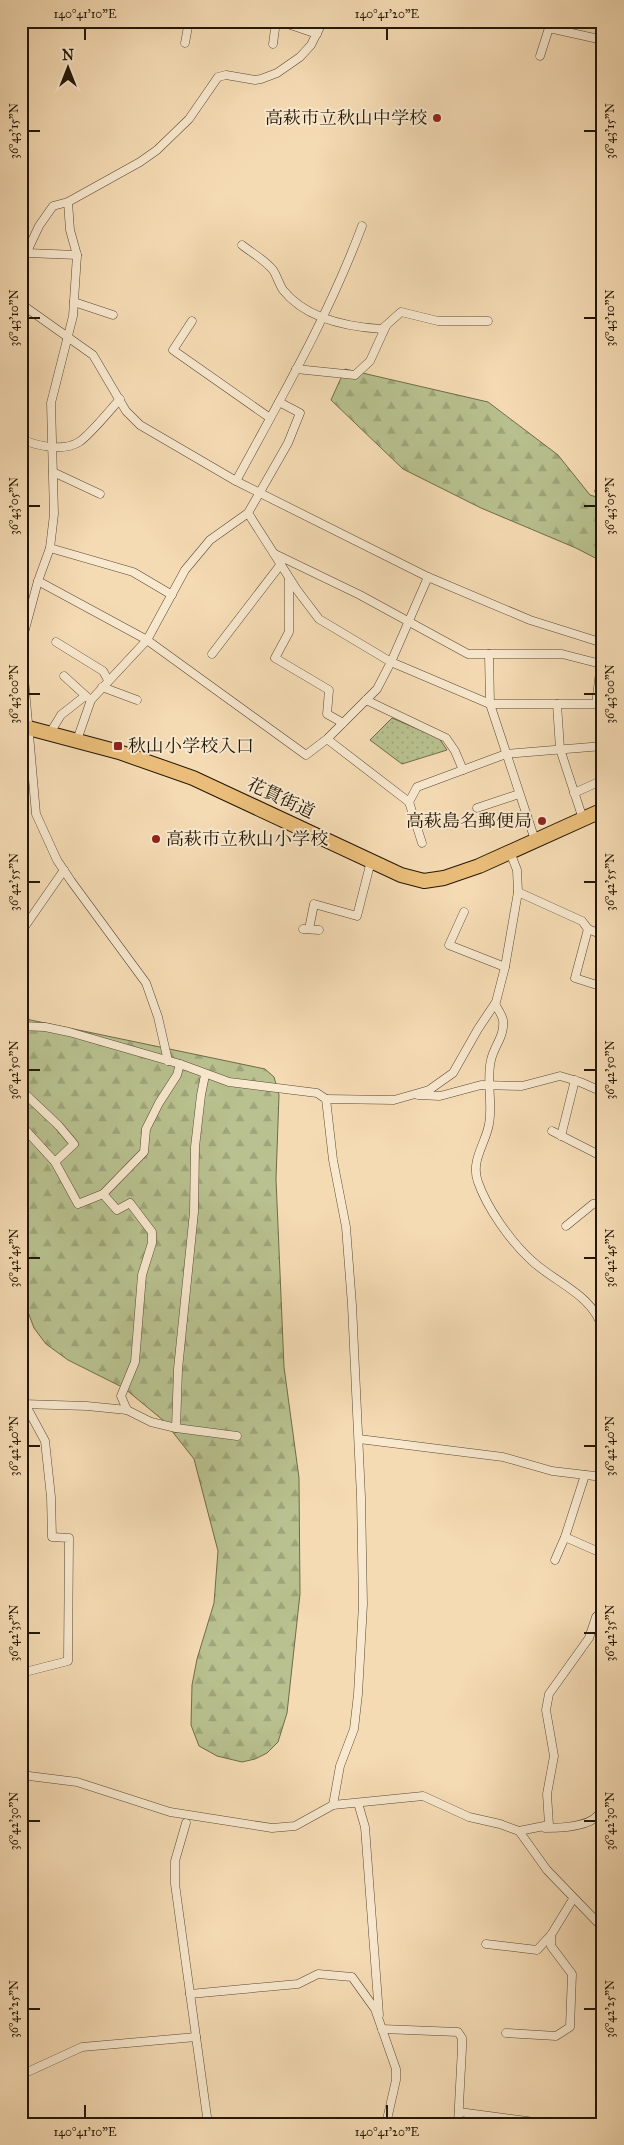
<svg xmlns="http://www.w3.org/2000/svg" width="624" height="2145" viewBox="0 0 624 2145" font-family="'IM FELL Great Primer','Noto Serif JP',serif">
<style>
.grass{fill:url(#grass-dots);stroke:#6e6c4a}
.forest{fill:url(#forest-firs);stroke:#6e6c4a}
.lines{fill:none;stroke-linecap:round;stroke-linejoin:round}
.street-casing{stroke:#584832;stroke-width:9}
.highway-casing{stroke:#241706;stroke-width:16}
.street{stroke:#f8e8ce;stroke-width:8}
.highway{stroke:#eabe7a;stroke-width:14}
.ticks{fill:none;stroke:#241706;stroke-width:2}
.poi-dot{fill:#8f2418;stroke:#f8e8ce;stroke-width:2}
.labels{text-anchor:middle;stroke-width:4;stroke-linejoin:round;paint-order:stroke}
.poi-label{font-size:18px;fill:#241706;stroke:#f8e8ce;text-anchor:end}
.street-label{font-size:18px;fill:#241706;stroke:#f8e8ce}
.neatline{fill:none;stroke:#241706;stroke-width:2}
.ticks-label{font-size:12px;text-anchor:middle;fill:#241706}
</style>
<defs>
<pattern id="grass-dots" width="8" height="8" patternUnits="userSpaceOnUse" patternTransform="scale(1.25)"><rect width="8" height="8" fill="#b8c18f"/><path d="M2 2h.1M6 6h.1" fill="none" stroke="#9ea57a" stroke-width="1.8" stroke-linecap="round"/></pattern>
<pattern id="forest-firs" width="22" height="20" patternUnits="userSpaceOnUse" patternTransform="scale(1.25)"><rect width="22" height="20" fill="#b8c18f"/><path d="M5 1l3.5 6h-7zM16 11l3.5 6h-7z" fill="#9ea57a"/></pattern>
</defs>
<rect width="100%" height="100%" fill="#f5dbb4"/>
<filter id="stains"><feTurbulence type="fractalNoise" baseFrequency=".004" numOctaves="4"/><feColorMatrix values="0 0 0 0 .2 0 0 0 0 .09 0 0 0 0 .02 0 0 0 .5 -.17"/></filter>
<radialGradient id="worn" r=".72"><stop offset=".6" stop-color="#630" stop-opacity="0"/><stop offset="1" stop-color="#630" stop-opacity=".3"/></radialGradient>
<polygon class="grass" points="392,718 439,738 447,750 402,764 370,740"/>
<g class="forest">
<polygon points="345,369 488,402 558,455 590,495 603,499 603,562 576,548 481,508 403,469 331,400"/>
<polygon points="21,1018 265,1069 274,1077 279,1095 276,1179 284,1367 299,1478 300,1594 287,1713 278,1742 267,1753 255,1759 242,1762 217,1756 199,1746 191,1725 192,1685 197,1659 214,1603 218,1551 194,1459 164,1421 124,1388 68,1360 46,1344 34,1328 25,1304 21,1288"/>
</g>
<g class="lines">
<g class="street-casing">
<g id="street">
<polyline points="279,21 317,34"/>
<polyline points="185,43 189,21"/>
<polyline points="273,44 276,21"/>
<polyline points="540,56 549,28 603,40"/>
<path d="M 242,245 C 252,253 265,260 273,270 C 277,276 279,284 283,290 C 306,319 348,327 382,329 L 401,312 L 438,321 L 488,321"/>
<polyline points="27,253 77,255"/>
<polyline points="21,261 24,258 39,226 53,206 68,202"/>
<polyline points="74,302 113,315"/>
<polyline points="21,304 93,355 126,411 140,425 236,481 428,577 530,620 603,643"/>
<polyline points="192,321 173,350 270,418"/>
<polyline points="296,369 355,375 370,361 386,326"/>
<polyline points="279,402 300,413 288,443 248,513 297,590 319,619 391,662 490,704 603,704"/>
<path d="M 21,439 C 37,446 63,452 79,442 C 89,436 111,409 120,399"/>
<polyline points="53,472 100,494"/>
<path d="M 236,481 C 281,398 329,315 362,226"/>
<polyline points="599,491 603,492"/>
<polyline points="50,548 133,572 172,595"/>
<polyline points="275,554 360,595 468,654 562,654 601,664 603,657"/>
<polyline points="289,579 289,632 275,658 329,690 327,714 343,723"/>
<polyline points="38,581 147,640 306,755 327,739 377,689 391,662 428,577"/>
<polyline points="56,642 103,671 108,680"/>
<polyline points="212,654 281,564"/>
<polyline points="489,654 490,704 535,840"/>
<polyline points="64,676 87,697"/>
<polyline points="102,687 137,700"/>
<polyline points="366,700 446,738 455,751 463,770"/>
<polyline points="557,704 560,749 583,819"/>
<polyline points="596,704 601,664"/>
<polyline points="50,733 61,715 85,696"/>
<polyline points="327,739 409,802 417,787 506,754 603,746"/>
<polyline points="77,740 91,700 147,640 185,570 210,540 248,513"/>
<polyline points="574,793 603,780"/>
<polyline points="409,802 422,843"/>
<polyline points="477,808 519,794"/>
<polyline points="518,892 582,921 588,929 603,935"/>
<polyline points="464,912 449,945 505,967"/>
<polyline points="303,929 319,930"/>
<polyline points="309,929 314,904 357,916 371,861"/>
<polyline points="588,929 575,978 603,987"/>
<polyline points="21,932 64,870"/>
<path d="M 495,1004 C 497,1008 502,1015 503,1020 C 505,1036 494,1046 491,1060 C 486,1080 493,1103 489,1124 C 486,1143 470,1161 478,1182 C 487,1208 511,1242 531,1260 C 555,1283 593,1294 603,1330"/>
<polyline points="21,1026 45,1027 69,1032 180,1064 229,1082 317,1093 326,1099 333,1160 346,1227 352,1305 361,1497 363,1604 358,1694 354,1729 340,1766 333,1805"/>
<polyline points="168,1061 158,1017 146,983 71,881 57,860 36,814 21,644 38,581 50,548 54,514 51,403 73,316 77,255 70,230 68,202 140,162 157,150 189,119 218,77 226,75 255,80 261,79 277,73 300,57 311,45 323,21"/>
<polyline points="21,1090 59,1126 74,1144 55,1162"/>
<polyline points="418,1095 440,1096 481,1085 522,1086 560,1076 580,1082 603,1092"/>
<polyline points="326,1099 394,1100 429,1090 453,1073 478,1029 496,1002 505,967 518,892 517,870 510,852"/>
<polyline points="21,1125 55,1162 78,1204 103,1194 144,1152 146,1129 159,1103 177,1075 180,1064"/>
<polyline points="552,1131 603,1157"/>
<polyline points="561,1136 575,1080"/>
<polyline points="103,1194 117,1210 130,1203 152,1232 152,1243 142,1275 135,1362 121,1396 127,1410"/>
<polyline points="566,1226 593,1204 601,1203 603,1205"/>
<polyline points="23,1404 87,1406 127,1410 151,1422 176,1428 237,1436"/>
<polyline points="176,1428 178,1369 194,1212 195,1147 201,1095 205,1075"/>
<polyline points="359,1439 503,1457 552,1471 603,1477"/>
<polyline points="565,1537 599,1552"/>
<polyline points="555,1560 565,1537 585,1475"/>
<polyline points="21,1673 68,1661 69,1538 52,1537 51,1497 45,1441 25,1404"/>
<polyline points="21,1775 77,1782 170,1812 272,1828 295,1826 333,1805 423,1796 469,1817 500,1824 519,1831 547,1870 603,1928"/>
<polyline points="358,1803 365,1827 379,2015"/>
<polyline points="186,1823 175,1861 175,1884 208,2124"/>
<path d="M 545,1828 C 559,1828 593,1827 600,1812 C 602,1805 602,1795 603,1788"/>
<polyline points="519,1831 549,1825 547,1794 554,1756 546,1710 549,1694 589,1638 596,1617 603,1610"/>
<polyline points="486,1944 537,1950 551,1935 573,1899"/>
<polyline points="190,1994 298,1984 318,1974 352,1977 375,2009 396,2069 396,2080 386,2124"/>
<polyline points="382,2029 458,2032 462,2038 462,2048 458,2124"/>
<polyline points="506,2033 556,2036 570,2027 572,1974 551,1946 551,1935"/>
<polyline points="21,2075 82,2047 196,2037"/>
<polyline points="459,2112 550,2124"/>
</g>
</g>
<g class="highway-casing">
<polyline id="highway" points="21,726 119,752 193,778 401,875 424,881 444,878 479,866 603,810"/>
</g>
<use href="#street" class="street"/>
<use href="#highway" class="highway"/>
</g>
<path class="ticks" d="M 85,28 L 85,40M 387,28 L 387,40M 28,131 L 40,131M 584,131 L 596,131M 28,318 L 40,318M 584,318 L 596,318M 28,506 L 40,506M 584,506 L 596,506M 28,694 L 40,694M 584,694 L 596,694M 28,882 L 40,882M 584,882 L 596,882M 28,1070 L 40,1070M 584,1070 L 596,1070M 28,1258 L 40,1258M 584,1258 L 596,1258M 28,1446 L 40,1446M 584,1446 L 596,1446M 28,1633 L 40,1633M 584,1633 L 596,1633M 28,1821 L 40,1821M 584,1821 L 596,1821M 28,2009 L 40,2009M 584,2009 L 596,2009M 85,2105 L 85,2118M 387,2105 L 387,2118"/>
<g class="poi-dot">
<circle cx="437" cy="118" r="5"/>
<rect x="113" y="741" width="10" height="10" rx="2.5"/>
<circle cx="542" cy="821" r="5"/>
<circle cx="156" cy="839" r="5"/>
</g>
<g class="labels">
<g class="poi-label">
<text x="427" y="124">高萩市立秋山中学校</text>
<text x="128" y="752" text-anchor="start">秋山小学校入口</text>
<text x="532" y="827">高萩島名郵便局</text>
<text x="166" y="845" text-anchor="start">高萩市立秋山小学校</text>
</g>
<g class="street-label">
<text transform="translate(281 798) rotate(25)" y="6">花貫街道</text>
</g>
</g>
<rect width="624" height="2145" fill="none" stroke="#f5dbb4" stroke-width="55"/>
<g transform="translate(68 68)" stroke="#f8e8ce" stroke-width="4" paint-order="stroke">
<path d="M0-4L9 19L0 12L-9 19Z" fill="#241706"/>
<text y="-8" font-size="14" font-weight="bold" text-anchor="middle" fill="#241706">N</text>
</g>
<rect x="28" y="28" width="568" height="2090" class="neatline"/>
<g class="ticks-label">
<text x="85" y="18">140°41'10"E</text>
<text x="387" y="18">140°41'20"E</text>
<text transform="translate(14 131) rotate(-90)" y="4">36°43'15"N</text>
<text transform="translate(610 131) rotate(-90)" y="4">36°43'15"N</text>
<text transform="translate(14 318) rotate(-90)" y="4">36°43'10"N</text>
<text transform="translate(610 318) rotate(-90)" y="4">36°43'10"N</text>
<text transform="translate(14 506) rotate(-90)" y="4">36°43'05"N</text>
<text transform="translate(610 506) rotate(-90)" y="4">36°43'05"N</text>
<text transform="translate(14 694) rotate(-90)" y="4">36°43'00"N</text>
<text transform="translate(610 694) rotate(-90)" y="4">36°43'00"N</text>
<text transform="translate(14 882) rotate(-90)" y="4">36°42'55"N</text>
<text transform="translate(610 882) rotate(-90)" y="4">36°42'55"N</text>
<text transform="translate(14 1070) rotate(-90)" y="4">36°42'50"N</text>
<text transform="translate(610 1070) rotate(-90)" y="4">36°42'50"N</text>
<text transform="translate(14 1258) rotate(-90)" y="4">36°42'45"N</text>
<text transform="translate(610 1258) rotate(-90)" y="4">36°42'45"N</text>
<text transform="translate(14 1446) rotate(-90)" y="4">36°42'40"N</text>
<text transform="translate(610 1446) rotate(-90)" y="4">36°42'40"N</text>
<text transform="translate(14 1633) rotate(-90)" y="4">36°42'35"N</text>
<text transform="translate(610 1633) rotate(-90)" y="4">36°42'35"N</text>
<text transform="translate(14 1821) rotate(-90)" y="4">36°42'30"N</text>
<text transform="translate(610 1821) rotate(-90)" y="4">36°42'30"N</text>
<text transform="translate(14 2009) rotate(-90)" y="4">36°42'25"N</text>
<text transform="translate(610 2009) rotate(-90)" y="4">36°42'25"N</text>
<text x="85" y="2136">140°41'10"E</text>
<text x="387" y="2136">140°41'20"E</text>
</g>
<rect width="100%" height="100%" filter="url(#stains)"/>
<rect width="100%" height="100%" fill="url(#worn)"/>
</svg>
